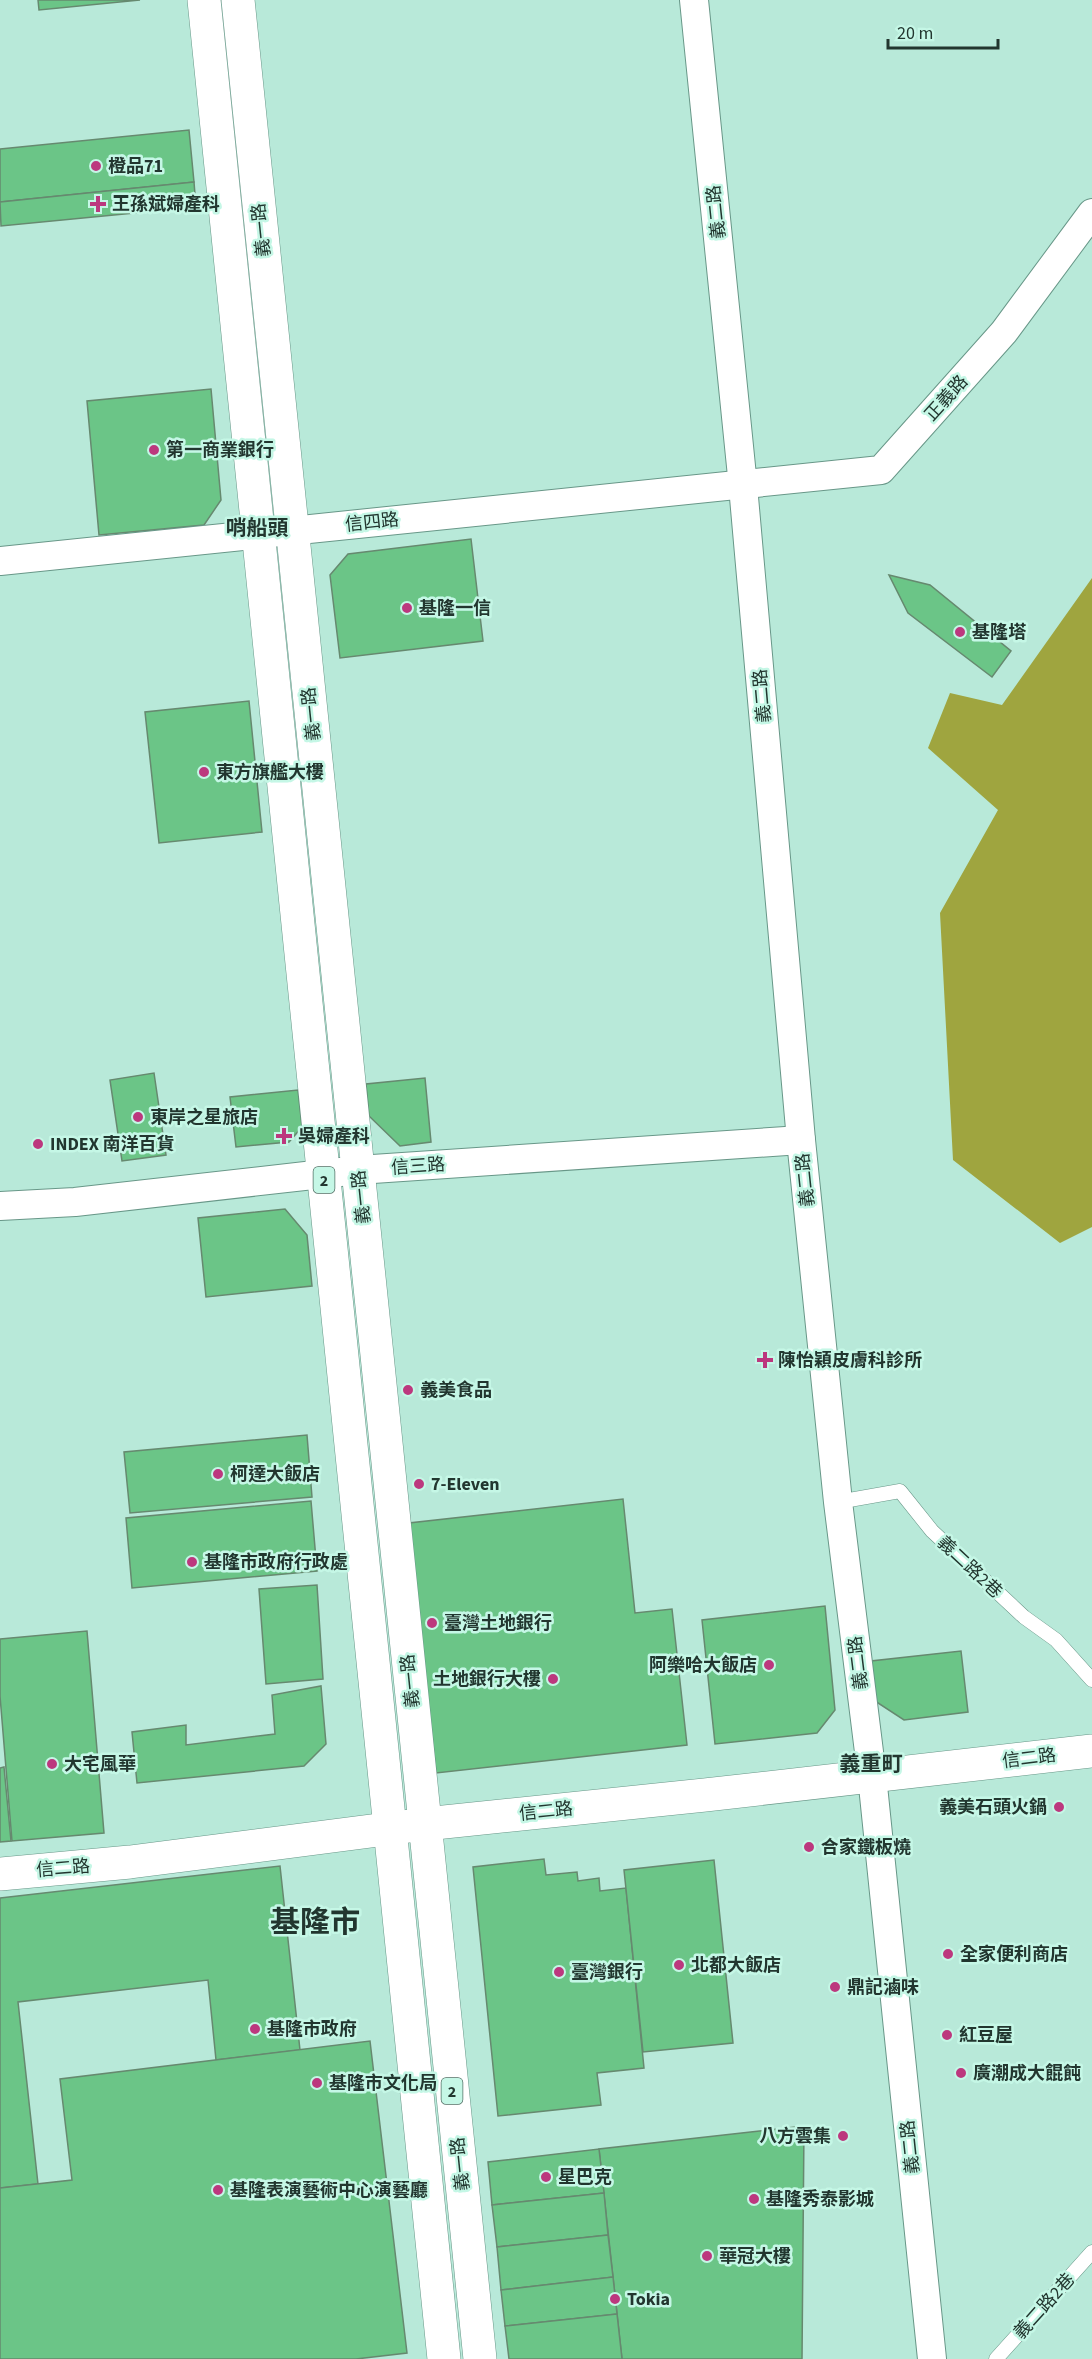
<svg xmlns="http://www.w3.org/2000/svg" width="1092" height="2359" viewBox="0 0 1092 2359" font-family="'Source Sans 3','Noto Sans TC',sans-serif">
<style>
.forest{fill:#9fa53f}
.building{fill:#6bc587;stroke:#66896f;stroke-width:1.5}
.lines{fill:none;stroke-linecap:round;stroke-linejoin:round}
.lane-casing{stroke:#689788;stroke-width:15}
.street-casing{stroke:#689788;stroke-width:30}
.secondary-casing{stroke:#689788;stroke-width:34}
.primary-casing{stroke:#689788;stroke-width:34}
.lane{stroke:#fff;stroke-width:14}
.street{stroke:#fff;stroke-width:28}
.secondary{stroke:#fff;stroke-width:33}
.primary{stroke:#fff;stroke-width:33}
.poi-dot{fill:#bc387e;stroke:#c5f7e6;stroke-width:2}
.labels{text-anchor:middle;stroke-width:5;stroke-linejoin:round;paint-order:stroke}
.shield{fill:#c5f7e6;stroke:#537066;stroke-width:1.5}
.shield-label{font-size:16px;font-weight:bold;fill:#22362f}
.poi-label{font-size:18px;font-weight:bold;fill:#22362f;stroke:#c5f7e6;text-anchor:start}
.street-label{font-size:18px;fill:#22362f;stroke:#c5f7e6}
.quarter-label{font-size:21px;font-weight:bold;fill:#22362f;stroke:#c5f7e6}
.town-label{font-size:30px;font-weight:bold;fill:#22362f;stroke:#c5f7e6}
</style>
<rect width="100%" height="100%" fill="#b8e9d9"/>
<polygon class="forest" points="1092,578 1092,1227 1060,1243 953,1160 940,913 998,810 928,748 950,693 1002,705"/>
<g class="building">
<polygon points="38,0 140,0 39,10"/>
<polygon points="189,130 194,182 0,202 0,149"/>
<polygon points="194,182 196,207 1,226 0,202"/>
<polygon points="211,389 221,500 204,525 99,535 87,401"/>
<polygon points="471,539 483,641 340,658 330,575 348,554"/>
<polygon points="889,575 930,585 1011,651 992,677 908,613"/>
<polygon points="249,701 262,832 159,843 145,712"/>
<polygon points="154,1073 166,1155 122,1161 110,1080"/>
<polygon points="425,1078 431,1142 400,1146 369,1116 366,1084"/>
<polygon points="298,1090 302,1127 289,1142 236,1147 230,1097"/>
<polygon points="285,1209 307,1235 312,1286 206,1297 198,1218"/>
<polygon points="307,1435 312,1497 130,1513 124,1452"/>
<polygon points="623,1499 635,1613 672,1609 687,1745 436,1773 409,1523"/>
<polygon points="311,1501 317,1571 132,1588 126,1518"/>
<polygon points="317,1585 323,1679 266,1684 259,1589"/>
<polygon points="825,1606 835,1710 817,1733 715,1744 702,1620"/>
<polygon points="87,1631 104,1833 12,1841 0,1696 0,1639"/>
<polygon points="961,1651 968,1712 904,1720 875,1701 871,1661"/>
<polygon points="321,1686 326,1744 304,1766 137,1783 132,1732 186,1725 186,1745 275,1734 272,1695"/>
<polygon points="4,1767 11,1841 0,1842 0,1768"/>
<polygon points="544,1859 546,1875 577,1872 578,1881 599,1878 600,1891 626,1888 644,2068 597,2073 601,2105 498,2116 473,1867"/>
<polygon points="714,1860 733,2043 643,2052 624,1870"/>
<polygon points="280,1866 300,2050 216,2060 208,1980 18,2002 38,2184 0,2188 0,1898"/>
<polygon points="370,2041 407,2353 356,2359 0,2359 0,2188 72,2180 60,2079"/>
<polygon points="804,2126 802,2359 622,2359 599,2149"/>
<polygon points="599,2149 604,2193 492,2205 488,2162"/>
<polygon points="604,2193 608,2235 497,2247 492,2205"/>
<polygon points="608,2235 613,2277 501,2290 497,2247"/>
<polygon points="613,2277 617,2314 505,2326 501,2290"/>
<polygon points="617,2314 622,2359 509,2359 505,2326"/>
</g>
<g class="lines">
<g class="lane-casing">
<g id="lane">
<polyline points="838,1502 900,1491 932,1531 1024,1617 1056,1640 1092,1680"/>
<polyline points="996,2359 1092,2252"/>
</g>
</g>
<g class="street-casing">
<g id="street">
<polyline points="694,0 743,486 801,1140 838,1502 872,1776 932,2359"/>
<polyline points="0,561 881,470 1004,332 1092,213"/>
<polyline points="0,1206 75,1202 358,1170 801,1140"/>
</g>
</g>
<g class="secondary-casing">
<polyline id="secondary" points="0,1874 130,1862 425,1824 705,1795 1092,1751"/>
</g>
<g class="primary-casing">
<g id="primary">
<polyline points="204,0 444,2359"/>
<polyline points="238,0 480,2359"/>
</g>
</g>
<use href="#lane" class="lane"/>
<use href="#street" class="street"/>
<use href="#secondary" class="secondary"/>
<use href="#primary" class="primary"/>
</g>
<g class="poi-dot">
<circle cx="96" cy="166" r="6"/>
<path d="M95 195h6v6h6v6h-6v6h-6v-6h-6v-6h6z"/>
<circle cx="154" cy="450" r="6"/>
<circle cx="407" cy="608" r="6"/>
<circle cx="960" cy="632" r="6"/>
<circle cx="204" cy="772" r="6"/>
<circle cx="138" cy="1117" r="6"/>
<path d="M281 1127h6v6h6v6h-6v6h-6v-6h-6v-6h6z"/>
<circle cx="38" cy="1144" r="6"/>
<path d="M762 1351h6v6h6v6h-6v6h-6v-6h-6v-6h6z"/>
<circle cx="408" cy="1390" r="6"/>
<circle cx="218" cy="1474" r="6"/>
<circle cx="419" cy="1484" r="6"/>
<circle cx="192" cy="1562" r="6"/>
<circle cx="432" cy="1623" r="6"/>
<circle cx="769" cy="1665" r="6"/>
<circle cx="553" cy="1679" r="6"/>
<circle cx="52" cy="1764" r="6"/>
<circle cx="1059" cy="1807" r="6"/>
<circle cx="809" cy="1847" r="6"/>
<circle cx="948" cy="1954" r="6"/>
<circle cx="679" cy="1965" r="6"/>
<circle cx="559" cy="1972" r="6"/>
<circle cx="835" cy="1987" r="6"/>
<circle cx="255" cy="2029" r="6"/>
<circle cx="947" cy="2035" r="6"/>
<circle cx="961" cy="2073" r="6"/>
<circle cx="317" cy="2083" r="6"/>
<circle cx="843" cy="2136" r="6"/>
<circle cx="546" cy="2177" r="6"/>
<circle cx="218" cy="2190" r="6"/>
<circle cx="754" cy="2199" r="6"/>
<circle cx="707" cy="2256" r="6"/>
<circle cx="615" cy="2299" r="6"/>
</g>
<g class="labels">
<g class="shield">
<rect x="313.5" y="1167" width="21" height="26" rx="4.5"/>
<rect x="441.5" y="2078" width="21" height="26" rx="4.5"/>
</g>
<g class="shield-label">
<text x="324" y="1186">2</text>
<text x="452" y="2097">2</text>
</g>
<g class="poi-label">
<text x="108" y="172">橙品71</text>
<text x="112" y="210">王孫斌婦產科</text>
<text x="166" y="456">第一商業銀行</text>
<text x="419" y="614">基隆一信</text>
<text x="972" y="638">基隆塔</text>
<text x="216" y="778">東方旗艦大樓</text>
<text x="150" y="1123">東岸之星旅店</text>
<text x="298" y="1142">吳婦產科</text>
<text x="50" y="1150">INDEX 南洋百貨</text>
<text x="778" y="1366">陳怡穎皮膚科診所</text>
<text x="420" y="1396">義美食品</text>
<text x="230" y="1480">柯達大飯店</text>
<text x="431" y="1490">7-Eleven</text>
<text x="204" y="1568">基隆市政府行政處</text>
<text x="444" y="1629">臺灣土地銀行</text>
<text x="757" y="1671" text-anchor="end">阿樂哈大飯店</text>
<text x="541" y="1685" text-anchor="end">土地銀行大樓</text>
<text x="64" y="1770">大宅風華</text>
<text x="1047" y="1813" text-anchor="end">義美石頭火鍋</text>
<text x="821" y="1853">合家鐵板燒</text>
<text x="960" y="1960">全家便利商店</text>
<text x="691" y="1971">北都大飯店</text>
<text x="571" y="1978">臺灣銀行</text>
<text x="847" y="1993">鼎記滷味</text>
<text x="267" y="2035">基隆市政府</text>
<text x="959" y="2041">紅豆屋</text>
<text x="973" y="2079">廣潮成大餛飩</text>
<text x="329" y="2089">基隆市文化局</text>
<text x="831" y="2142" text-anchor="end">八方雲集</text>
<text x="558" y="2183">星巴克</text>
<text x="230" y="2196">基隆表演藝術中心演藝廳</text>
<text x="766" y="2205">基隆秀泰影城</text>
<text x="719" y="2262">華冠大樓</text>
<text x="627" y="2305">Tokia</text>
</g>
<g class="street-label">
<text transform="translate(716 212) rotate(-96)" y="6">義二路</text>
<text transform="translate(261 230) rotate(-96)" y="6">義一路</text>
<text transform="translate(946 398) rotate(-48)" y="6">正義路</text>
<text transform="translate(372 522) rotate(-6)" y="6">信四路</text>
<text transform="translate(762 696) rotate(-95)" y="6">義二路</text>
<text transform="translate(311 714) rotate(-96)" y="6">義一路</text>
<text transform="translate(418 1166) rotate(-4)" y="6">信三路</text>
<text transform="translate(805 1180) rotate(-96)" y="6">義二路</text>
<text transform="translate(361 1197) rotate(-96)" y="6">義一路</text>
<text transform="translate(970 1567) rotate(43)" y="6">義二路2巷</text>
<text transform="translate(858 1663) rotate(-97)" y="6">義二路</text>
<text transform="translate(410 1681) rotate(-96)" y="6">義一路</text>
<text transform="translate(1029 1758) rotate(-7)" y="6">信二路</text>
<text transform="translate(546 1811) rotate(-6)" y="6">信二路</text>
<text transform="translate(63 1868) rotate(-5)" y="6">信二路</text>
<text transform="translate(910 2147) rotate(-96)" y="6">義二路</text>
<text transform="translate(460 2164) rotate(-96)" y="6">義一路</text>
<text transform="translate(1044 2306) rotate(-48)" y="6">義二路2巷</text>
</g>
<g class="quarter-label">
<text x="257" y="535">哨船頭</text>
<text x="871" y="1771">義重町</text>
</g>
<g class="town-label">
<text x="315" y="1932">基隆市</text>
</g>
</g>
<path d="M888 39v9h110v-9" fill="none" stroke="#22362f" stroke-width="3"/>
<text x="897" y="39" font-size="18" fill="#22362f" stroke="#c5f7e6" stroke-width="4.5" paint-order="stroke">20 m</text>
</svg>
